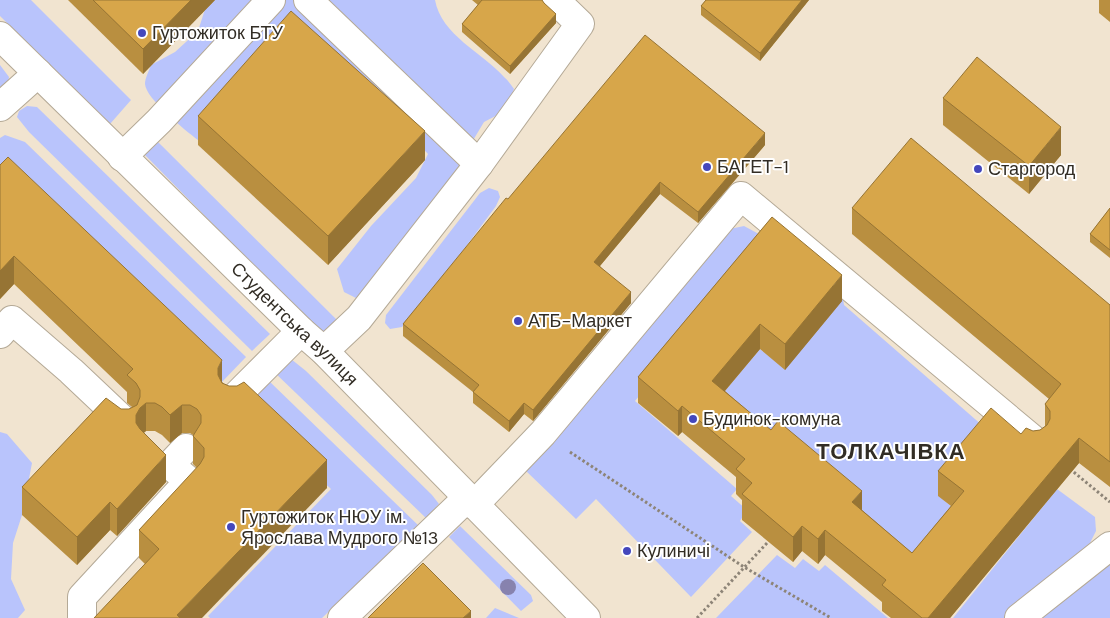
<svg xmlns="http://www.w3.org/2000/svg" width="1110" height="618" viewBox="0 0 1110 618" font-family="'DM Sans',sans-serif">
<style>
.green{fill:#b9c4fc}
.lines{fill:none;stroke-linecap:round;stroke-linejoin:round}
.minor-casing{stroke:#b4a996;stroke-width:30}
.path{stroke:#8d8477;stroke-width:3;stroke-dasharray:2.5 2.5;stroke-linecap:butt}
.minor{stroke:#fff;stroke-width:28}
.tree{fill:#8782ae}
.wall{fill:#b98f40}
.shaded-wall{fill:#967434}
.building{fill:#d7a64a;stroke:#967434}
.poi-dot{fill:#4447bc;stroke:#fff;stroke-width:2}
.labels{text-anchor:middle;stroke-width:4;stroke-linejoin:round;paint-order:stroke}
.poi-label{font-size:18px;fill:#322d25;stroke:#fff;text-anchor:start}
.street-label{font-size:18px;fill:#322d25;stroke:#fff}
.district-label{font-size:22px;font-weight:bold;letter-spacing:1px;fill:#322d25;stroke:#fff}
</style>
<rect width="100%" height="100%" fill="#f1e4d0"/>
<g class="green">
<polygon points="0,0 31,0 131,100 110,124 0,16"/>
<path d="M 208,0 L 435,0 C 441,35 483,53 504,77 C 508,80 511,85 514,89 L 505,111 L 484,122 L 463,157 L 459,175 L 367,292 L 356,298 L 344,292 L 337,269 L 371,226 L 416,178 L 428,154 L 415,140 L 248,70 L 198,140 C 185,130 146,99 145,84 C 145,78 149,71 151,65 L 175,52 L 198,31 Z"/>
<polygon points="0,65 9,77 7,88 0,96"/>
<polygon points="27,106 37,107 270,334 252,351 29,132 17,117 19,111"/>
<polygon points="5,135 25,142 246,357 219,385 0,192 0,138"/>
<polygon points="155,139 339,322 321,334 143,153"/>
<polygon points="489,188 498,191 500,197 496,206 456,260 402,327 390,329 385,323 386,315 480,193"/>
<polygon points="744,226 768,239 635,401 737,489 731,496 747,510 740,521 752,532 691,597 596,499 576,519 526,471 725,230"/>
<polygon points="843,299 844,305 991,433 939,496 964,517 912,578 712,406 760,349 785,369"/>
<polygon points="291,359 306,371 432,495 439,504 426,518 272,370"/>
<polygon points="269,381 419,526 322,618 210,618 208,616 331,489 243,408"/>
<polygon points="0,432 7,434 32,463 22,515 13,543 11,579 25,610 18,618 0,618"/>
<polygon points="1057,489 1095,517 1096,531 1085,553 1012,618 953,618"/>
<polygon points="460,526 531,595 533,601 521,611 449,537"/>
<polygon points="777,555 795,568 803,559 819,571 825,565 888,618 716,618"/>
<polygon points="1110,555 1110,618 1037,618"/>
<polygon points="495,608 519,618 486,618"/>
</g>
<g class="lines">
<g class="minor-casing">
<g id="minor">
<polyline points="308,0 479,164"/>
<path id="s1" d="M 0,36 L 301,331 L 324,351 L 586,618"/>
<polyline points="0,107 38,73"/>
<polyline points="122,157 159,121 271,0"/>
<polyline points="0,334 12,320 71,371 125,422"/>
<polyline points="324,351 359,318 479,164 580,24 555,0"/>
<polyline points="233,399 301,331"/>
<polyline points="474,505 543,433 741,196 1035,441"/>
<polyline points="82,618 82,597 189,481 170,465 186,448"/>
<polyline points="342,618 467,498"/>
<polyline points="1019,618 1110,546"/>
</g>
</g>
<g class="path">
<polyline points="570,452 744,567 831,618"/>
<polyline points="1070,469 1110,502"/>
<polyline points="697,618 768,542"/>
</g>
<use href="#minor" class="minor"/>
</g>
<circle class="tree" cx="508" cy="587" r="8"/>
<g class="wall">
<polygon points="68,0 215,0 143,74"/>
<polygon points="472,0 542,0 556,23 510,74 462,32 462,24 478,5"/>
<polygon points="706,0 809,0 760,61 701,15 701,6"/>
<polygon points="1099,0 1110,0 1110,22 1099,13"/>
<polygon points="943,98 1061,155 1029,194 943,125"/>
<polygon points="198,116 425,160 328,265 198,145"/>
<polygon points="765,145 698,223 660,194 600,266 631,303 533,421 524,414 509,432 473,403 473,392 403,336 403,324 508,199"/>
<polygon points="0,165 222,382 327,488 145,564 139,558 139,530 197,468 193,464 193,435 190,433 182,433 170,443 162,435 155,431 146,431 144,433 166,482 117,536 110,530 77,565 22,515 22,487 121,409 129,409 132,407 127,403 127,392 14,284 0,299"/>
<polygon points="852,208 1110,305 1110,487 1079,463 950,618 891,618 882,611 882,602 825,555 818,564 802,551 793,562 742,520 742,500 736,494 736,477 682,432 678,436 638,403 638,377 772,217 842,301 785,370 760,349 725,391 862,510 912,553 951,506 938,496 938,471 1021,434 1033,431 1040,430 1045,427 1045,404 1049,399 852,234"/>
<polygon points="1110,208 1110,258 1090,242 1090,234"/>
</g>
<g class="shaded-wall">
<polygon points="191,0 215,0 143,74 143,49"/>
<polygon points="802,0 809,0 760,61 760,53"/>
<polygon points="556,14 556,23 510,74 510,66"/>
<polygon points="1061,127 1061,155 1029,194 1029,166"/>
<polygon points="425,131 425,160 328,265 328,236"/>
<polygon points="765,133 765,145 698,223 698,212"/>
<polygon points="660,182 660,194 594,273 594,262"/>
<polygon points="14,256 14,284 0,299 0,271"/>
<polygon points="842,275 842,301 785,370 785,344"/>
<polygon points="631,292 631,303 533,421 533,410"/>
<polygon points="760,324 760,349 712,406 712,381"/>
<polygon points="222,360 222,388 218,395 218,368"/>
<polygon points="146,403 146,431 140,435 136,442 136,415 140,408"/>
<polygon points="524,403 524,414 509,432 509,421"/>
<polygon points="182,405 182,433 170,443 170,415"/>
<polygon points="682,406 682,432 678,436 678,411"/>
<polygon points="1079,438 1079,463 950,618 928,618"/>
<polygon points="166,455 166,482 117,536 117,509"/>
<polygon points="327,460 327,488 202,618 177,618 177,615"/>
<polygon points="862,491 862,516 852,502"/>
<polygon points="110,502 110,530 77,565 77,537"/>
<polygon points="802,526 802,551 793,562 793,537"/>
<polygon points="825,530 825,555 818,564 818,539"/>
<polygon points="471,611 471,618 463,618"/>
</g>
<g class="building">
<polygon points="93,0 191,0 143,49"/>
<polygon points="482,0 542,0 544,3 556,14 510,66 462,24"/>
<polygon points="706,0 802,0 760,53 701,6"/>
<polygon points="291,11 425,131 328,236 198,116"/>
<polygon points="645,35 765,133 698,212 660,182 594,262 631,292 533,410 524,403 509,421 473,392 479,385 403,324 506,198 508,199"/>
<polygon points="977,57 1061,127 1029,166 943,98"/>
<polygon points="911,138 1110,305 1110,462 1079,438 928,618 922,618 882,585 886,580 825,530 818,539 802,526 793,537 742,494 752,483 736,469 745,459 682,406 678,411 638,377 772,217 842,275 785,344 760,324 712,381 771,430 778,421 862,491 852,502 912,553 964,491 938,471 991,408 1021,434 1026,428 1033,431 1040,430 1047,425 1050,419 1050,411 1045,404 1061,384 852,208"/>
<polygon points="8,157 222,360 218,368 218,375 222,383 229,386 237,386 244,382 327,460 177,615 180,618 94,618 159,549 139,530 200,464 204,457 204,448 193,436 201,423 201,415 197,409 190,405 182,405 170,415 162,407 155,403 146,403 140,408 136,415 136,423 140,429 166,455 117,509 110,502 77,537 22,487 106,398 121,409 129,409 137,405 140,397 140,390 136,383 127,375 133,369 14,256 0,271 0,165"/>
<polygon points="1110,208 1110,250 1090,234"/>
<polygon points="423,563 471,611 463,618 368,618"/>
</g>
<g class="poi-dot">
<circle cx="142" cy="33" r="5"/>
<circle cx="707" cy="167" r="5"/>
<circle cx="978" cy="169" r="5"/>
<circle cx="518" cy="321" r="5"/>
<circle cx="693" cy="419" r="5"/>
<circle cx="231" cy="527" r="5"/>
<circle cx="627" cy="551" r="5"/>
</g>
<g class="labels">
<g class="poi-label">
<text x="152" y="39">Гуртожиток БТУ</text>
<text x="717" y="173">БАГЕТ-1</text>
<text x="988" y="175">Старгород</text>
<text x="528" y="327">АТБ-Маркет</text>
<text x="703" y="425">Будинок-комуна</text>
<text x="241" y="523">Гуртожиток НЮУ ім.<tspan x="241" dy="21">Ярослава Мудрого №13</tspan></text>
<text x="637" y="557">Кулиничі</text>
</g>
<g class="street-label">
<text dy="6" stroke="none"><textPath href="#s1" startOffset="412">Студентська вулиця</textPath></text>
</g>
<g class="district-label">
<text x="891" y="459">ТОЛКАЧІВКА</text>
</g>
</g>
</svg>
